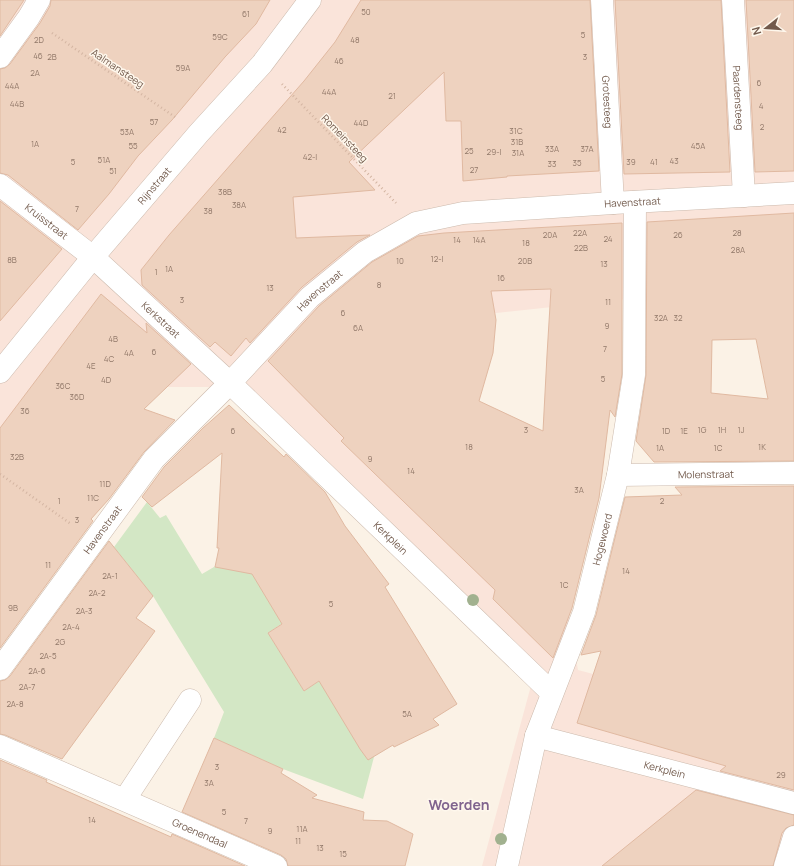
<svg xmlns="http://www.w3.org/2000/svg" width="794" height="866" viewBox="0 0 794 866" font-family="Manrope,sans-serif">
<style>
.commercial{fill:#fae4da}
.green{fill:#d3e7c5}
.building{fill:#eed2bf;stroke:#e0b9a1;fill-rule:evenodd}
.lines{fill:none;stroke-linecap:round;stroke-linejoin:round}
.street-casing{stroke:#ccbaad;stroke-width:23}
.path{stroke:#d3b5a2;stroke-width:2.5;stroke-dasharray:1 3;stroke-linecap:butt}
.street{stroke:#fff;stroke-width:22}
.tree{fill:#a1b18f}
.labels{text-anchor:middle;stroke-width:3;stroke-linejoin:round;paint-order:stroke}
.number-label{font-size:8px;fill:#917869}
.street-label{font-size:10px;fill:#725a4c;stroke:#fef7ec}
.district-label{font-size:14px;font-weight:bold;fill:#80648e;stroke:#fef7ec}
</style>
<rect width="100%" height="100%" fill="#fbf2e6"/>
<polygon class="commercial" points="0,0 794,0 794,281 423,321 567,604 578,670 794,727 794,866 482,866 532,682 316,467 217,387 116,387 0,523"/>
<polygon class="green" points="147,502 160,518 166,515 202,574 243,550 287,620 268,633 304,691 324,678 374,757 363,799 283,769 214,738 224,712 153,596 114,547"/>
<g class="building">
<polygon points="0,0 24,0 0,36"/>
<polygon points="51,0 270,0 256,24 225,57 172,120 138,156 109,194 78,230 8,175 0,173 0,69 5,68 10,64 40,23 50,6"/>
<polygon points="361,0 590,0 599,171 507,176 507,177 463,181 461,121 446,121 444,72 349,162 375,190 293,197 296,238 370,235 357,242 302,287 250,343 246,338 231,356 215,342 210,347 142,285 141,270 169,235 304,81 335,42"/>
<polygon points="615,0 721,0 730,172 624,174"/>
<polygon points="746,0 794,0 794,171 755,172"/>
<polygon points="0,201 62,249 0,321"/>
<path d="M 794,213 L 794,461 L 654,462 L 636,441 L 646,375 L 647,222 ZM 756,339 L 768,399 L 711,393 L 712,340 Z"/>
<path d="M 622,223 L 622,374 L 615,417 L 610,410 L 599,498 L 572,608 L 553,658 L 493,599 L 495,590 L 341,441 L 344,438 L 268,361 L 319,306 L 372,262 L 418,236 L 444,233 ZM 551,289 L 547,355 L 543,431 L 479,401 L 493,353 L 496,320 L 491,291 Z"/>
<polygon points="101,294 147,333 146,323 191,364 144,409 175,420 144,452 109,499 91,519 93,521 0,648 0,428"/>
<polygon points="229,405 284,457 286,454 325,492 345,526 389,584 385,587 457,704 433,719 439,725 394,747 393,745 368,760 360,749 319,681 304,691 268,633 282,624 252,574 215,567 219,548 217,548 222,453 152,507 142,497 164,467 203,428"/>
<polygon points="794,486 794,790 720,771 726,766 577,723 601,651 581,655 596,615 625,497 682,495 675,487"/>
<polygon points="109,541 153,596 136,618 155,631 62,759 5,735 0,734 0,681 5,680 10,676"/>
<polygon points="214,738 283,769 281,773 317,795 312,798 364,812 363,820 387,821 413,834 405,866 288,866 286,859 281,855 182,812"/>
<polygon points="0,760 47,780 46,782 171,837 172,834 245,866 0,866"/>
<polygon points="696,790 794,815 794,825 786,828 782,833 773,866 602,866"/>
</g>
<g class="lines">
<g class="street-casing">
<g id="street">
<path id="s1" d="M 602,0 L 613,203"/>
<path id="s2" d="M 733,0 L 744,196"/>
<polyline points="0,57 29,17 39,0"/>
<path id="s3" d="M 0,185 L 93,257 L 230,383 L 552,693"/>
<path id="s4" d="M 0,372 L 93,257 L 199,133 L 262,64 L 310,0"/>
<path id="s5" d="M 618,475 L 794,473"/>
<path id="s6" d="M 0,669 L 154,459 L 230,383 L 310,297 L 365,252 L 416,223 L 463,213 L 613,203 L 794,193"/>
<path id="s7" d="M 536,736 L 794,803"/>
<path id="s8" d="M 0,746 L 276,866"/>
<polyline points="125,799 190,700"/>
<path id="s9" d="M 507,866 L 536,736 L 584,612 L 618,475 L 634,375 L 635,202"/>
<polyline points="785,866 794,837"/>
</g>
</g>
<g class="path">
<polyline points="52,33 175,117"/>
<polyline points="282,84 396,203"/>
<polyline points="0,474 71,524"/>
</g>
<use href="#street" class="street"/>
</g>
<g class="tree">
<circle cx="473" cy="600" r="6"/>
<circle cx="501" cy="839" r="6"/>
</g>
<g class="labels">
<g class="number-label">
<text x="366" y="15">50</text>
<text x="246" y="17">61</text>
<text x="583" y="38">5</text>
<text x="220" y="40">59C</text>
<text x="39" y="43">2D</text>
<text x="355" y="43">48</text>
<text x="38" y="59">46</text>
<text x="52" y="60">2B</text>
<text x="585" y="60">3</text>
<text x="339" y="64">46</text>
<text x="183" y="71">59A</text>
<text x="35" y="76">2A</text>
<text x="759" y="86">6</text>
<text x="12" y="89">44A</text>
<text x="329" y="95">44A</text>
<text x="392" y="99">21</text>
<text x="17" y="107">44B</text>
<text x="761" y="109">4</text>
<text x="154" y="125">57</text>
<text x="361" y="126">44D</text>
<text x="762" y="130">2</text>
<text x="282" y="133">42</text>
<text x="516" y="134">31C</text>
<text x="127" y="135">53A</text>
<text x="517" y="145">31B</text>
<text x="35" y="147">1A</text>
<text x="133" y="149">55</text>
<text x="698" y="149">45A</text>
<text x="552" y="152">33A</text>
<text x="587" y="152">37A</text>
<text x="469" y="154">25</text>
<text x="494" y="155">29-I</text>
<text x="518" y="156">31A</text>
<text x="310" y="160">42-I</text>
<text x="104" y="163">51A</text>
<text x="674" y="164">43</text>
<text x="73" y="165">5</text>
<text x="631" y="165">39</text>
<text x="654" y="165">41</text>
<text x="577" y="166">35</text>
<text x="552" y="167">33</text>
<text x="474" y="173">27</text>
<text x="113" y="174">51</text>
<text x="225" y="195">38B</text>
<text x="239" y="208">38A</text>
<text x="77" y="212">7</text>
<text x="208" y="214">38</text>
<text x="580" y="236">22A</text>
<text x="737" y="236">28</text>
<text x="550" y="238">20A</text>
<text x="678" y="238">26</text>
<text x="608" y="242">24</text>
<text x="457" y="243">14</text>
<text x="479" y="243">14A</text>
<text x="526" y="246">18</text>
<text x="581" y="251">22B</text>
<text x="738" y="253">28A</text>
<text x="437" y="262">12-I</text>
<text x="12" y="263">8B</text>
<text x="400" y="264">10</text>
<text x="525" y="264">20B</text>
<text x="604" y="267">13</text>
<text x="169" y="272">1A</text>
<text x="156" y="275">1</text>
<text x="501" y="281">16</text>
<text x="379" y="288">8</text>
<text x="270" y="291">13</text>
<text x="182" y="303">3</text>
<text x="608" y="305">11</text>
<text x="343" y="316">6</text>
<text x="661" y="321">32A</text>
<text x="678" y="321">32</text>
<text x="607" y="329">9</text>
<text x="358" y="331">6A</text>
<text x="113" y="342">4B</text>
<text x="605" y="352">7</text>
<text x="154" y="355">6</text>
<text x="129" y="356">4A</text>
<text x="109" y="362">4C</text>
<text x="91" y="369">4E</text>
<text x="603" y="382">5</text>
<text x="106" y="383">4D</text>
<text x="63" y="389">36C</text>
<text x="77" y="400">36D</text>
<text x="25" y="414">36</text>
<text x="526" y="433">3</text>
<text x="702" y="433">1G</text>
<text x="722" y="433">1H</text>
<text x="741" y="433">1J</text>
<text x="233" y="434">6</text>
<text x="666" y="434">1D</text>
<text x="684" y="434">1E</text>
<text x="469" y="450">18</text>
<text x="762" y="450">1K</text>
<text x="660" y="451">1A</text>
<text x="718" y="451">1C</text>
<text x="17" y="460">32B</text>
<text x="370" y="462">9</text>
<text x="411" y="474">14</text>
<text x="105" y="487">11D</text>
<text x="579" y="493">3A</text>
<text x="93" y="501">11C</text>
<text x="59" y="504">1</text>
<text x="662" y="504">2</text>
<text x="77" y="523">3</text>
<text x="48" y="568">11</text>
<text x="626" y="574">14</text>
<text x="110" y="579">2A-1</text>
<text x="564" y="588">1C</text>
<text x="97" y="596">2A-2</text>
<text x="331" y="607">5</text>
<text x="13" y="611">9B</text>
<text x="84" y="614">2A-3</text>
<text x="71" y="630">2A-4</text>
<text x="60" y="645">2G</text>
<text x="48" y="659">2A-5</text>
<text x="37" y="674">2A-6</text>
<text x="27" y="690">2A-7</text>
<text x="15" y="707">2A-8</text>
<text x="407" y="717">5A</text>
<text x="217" y="770">3</text>
<text x="781" y="778">29</text>
<text x="209" y="786">3A</text>
<text x="224" y="815">5</text>
<text x="92" y="823">14</text>
<text x="246" y="824">7</text>
<text x="302" y="832">11A</text>
<text x="270" y="834">9</text>
<text x="298" y="844">11</text>
<text x="320" y="851">13</text>
<text x="343" y="857">15</text>
</g>
<g class="street-label">
<text transform="translate(118 68) rotate(34)" y="4">Aalmansteeg</text>
<text dy="4" stroke="none"><textPath href="#s2" startOffset="98">Paardensteeg</textPath></text>
<text dy="4" stroke="none"><textPath href="#s1" startOffset="102">Grotesteeg</textPath></text>
<text transform="translate(345 138) rotate(46)" y="4">Romeinsteeg</text>
<text dy="4" stroke="none"><textPath href="#s4" startOffset="242">Rijnstraat</textPath></text>
<text dy="4" stroke="none"><textPath href="#s6" startOffset="833">Havenstraat</textPath></text>
<text dy="4" stroke="none"><textPath href="#s3" startOffset="59">Kruisstraat</textPath></text>
<text dy="4" stroke="none"><textPath href="#s6" startOffset="497">Havenstraat</textPath></text>
<text dy="4" stroke="none"><textPath href="#s3" startOffset="210">Kerkstraat</textPath></text>
<text dy="4" stroke="none"><textPath href="#s5" startOffset="88">Molenstraat</textPath></text>
<text dy="4" stroke="none"><textPath href="#s6" startOffset="173">Havenstraat</textPath></text>
<text dy="4" stroke="none"><textPath href="#s3" startOffset="527">Kerkplein</textPath></text>
<text dy="4" stroke="none"><textPath href="#s9" startOffset="341">Hogewoerd</textPath></text>
<text dy="4" stroke="none"><textPath href="#s7" startOffset="133">Kerkplein</textPath></text>
<text dy="4" stroke="none"><textPath href="#s8" startOffset="218">Groenendaal</textPath></text>
</g>
<g class="district-label">
<text x="459" y="810">Woerden</text>
</g>
</g>
<g transform="translate(766 28) rotate(253)" stroke="#fef7ec" stroke-width="3" paint-order="stroke">
<path d="M0-3L7 15L0 10L-7 15Z" fill="#725a4c"/>
<text y="-6" font-size="11" font-weight="bold" text-anchor="middle" fill="#725a4c">N</text>
</g>
</svg>
